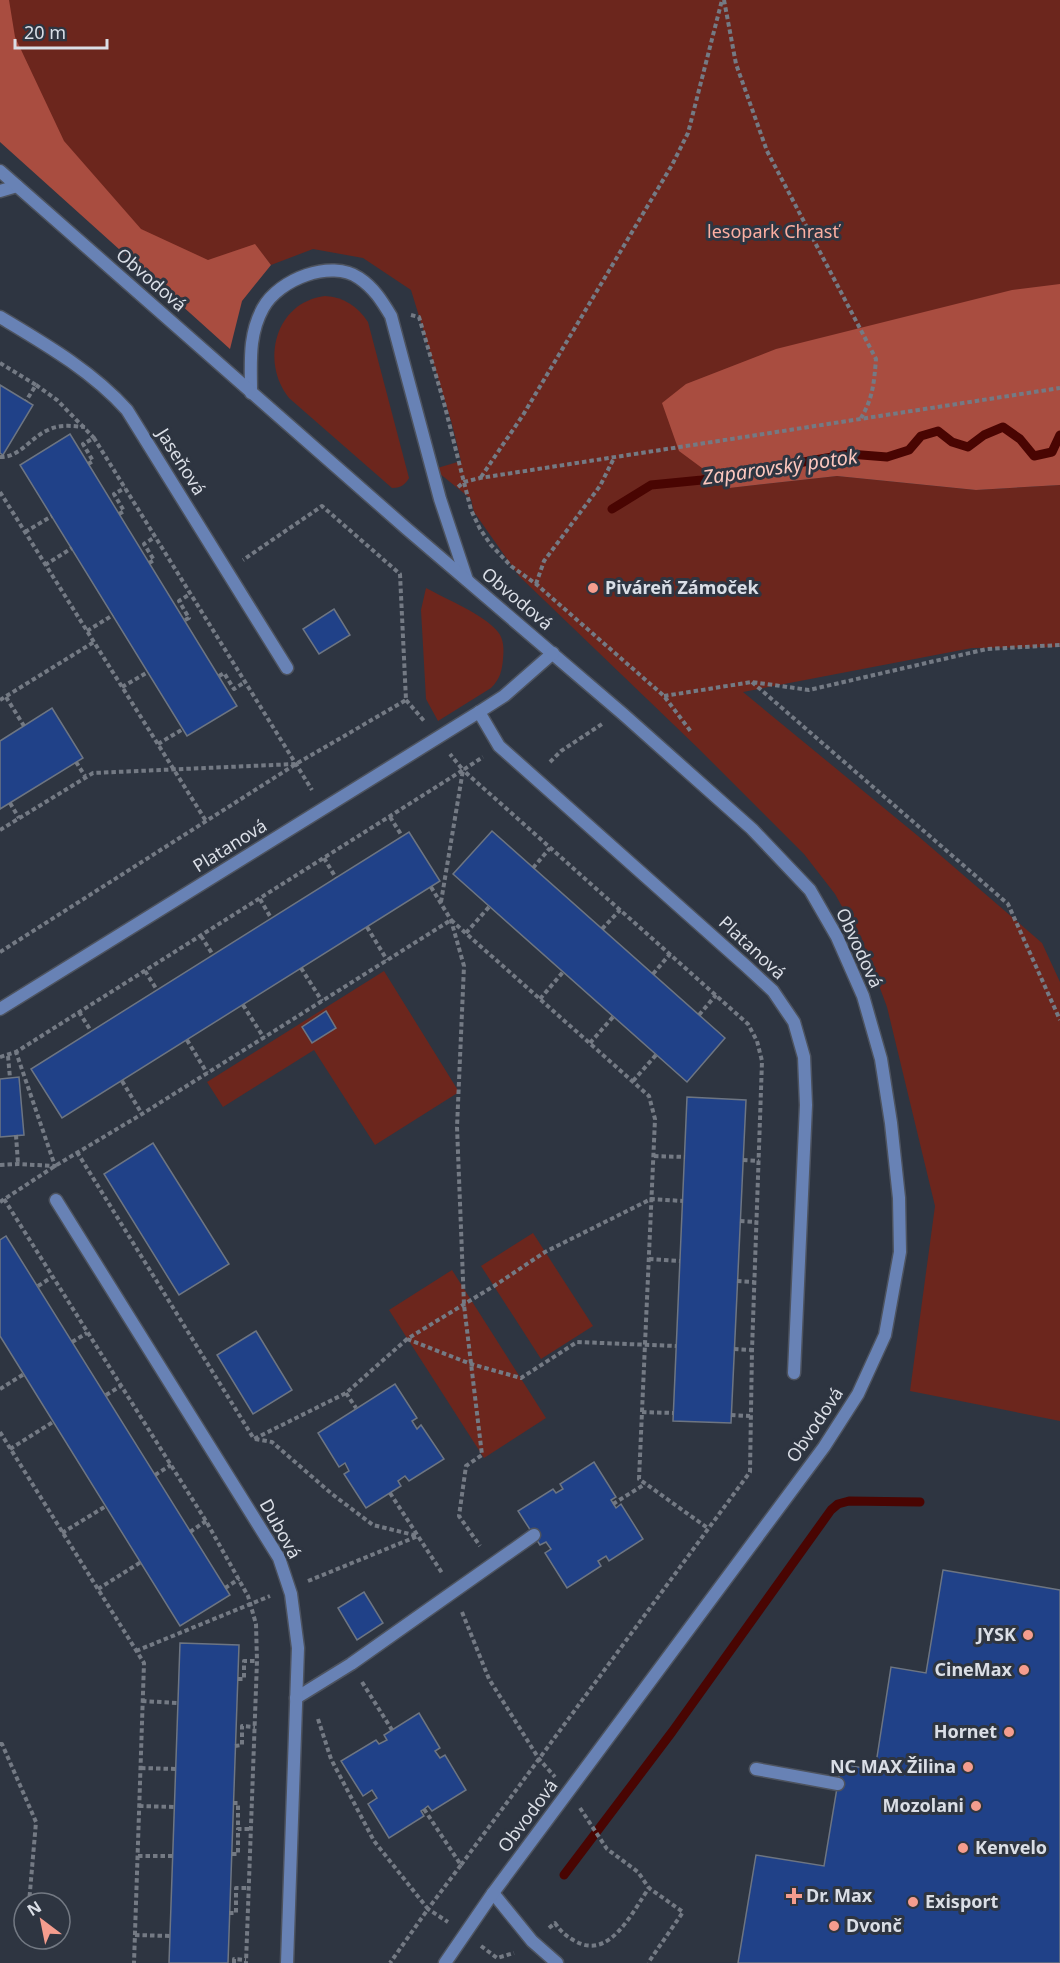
<svg xmlns="http://www.w3.org/2000/svg" width="1060" height="1963" viewBox="0 0 1060 1963" font-family="'Noto Sans',sans-serif">
<style>
.green{fill:#6c261d}
.forest{fill:#a94d40}
.lines{fill:none;stroke-linecap:round;stroke-linejoin:round}
.stream{stroke:#490502;stroke-width:9}
.building{fill:#204188;stroke:#6d7582;stroke-width:1.5}
.lane-casing{stroke:#4d535f;stroke-width:15}
.street-casing{stroke:#4d535f;stroke-width:15}
.path{stroke:#747a84;stroke-width:4;stroke-dasharray:4.5 3;stroke-linecap:butt}
.lane{stroke:#6882b5;stroke-width:12}
.street{stroke:#6882b5;stroke-width:12}
.poi-dot{fill:#f59d8e;stroke:#2e3541;stroke-width:2}
.labels{text-anchor:middle;stroke-width:6;stroke-linejoin:round;paint-order:stroke}
.park-label{font-size:18px;fill:#fcafa2;stroke:#2e3541}
.street-label{font-size:18px;fill:#dadee6;stroke:#2e3541}
.poi-label{font-size:18px;font-weight:bold;fill:#dadee6;stroke:#2e3541;text-anchor:start}
.water-label{font-size:20px;font-style:italic;fill:#fbc6bd;stroke:#2e3541}
</style>
<rect width="100%" height="100%" fill="#2e3541"/>
<g class="green">
<polygon points="0,0 1060,0 1060,436 729,488 837,476 976,490 1060,485 1060,647 972,648 743,692 918,836 1042,943 1060,982 1060,1421 910,1391 935,1206 887,1007 865,948 835,894 804,854 699,749 519,576 474,512 471,499 434,469 461,461 452,424 411,290 363,258 313,249 271,265 258,249 223,308 0,123"/>
<path d="M 325,296 C 344,297 357,306 368,322 L 409,478 C 405,485 400,488 392,488 L 289,398 C 260,362 275,302 325,296 Z"/>
<path d="M 426,588 C 446,599 485,615 498,632 C 504,639 504,650 503,659 C 502,671 500,679 491,688 L 438,721 L 426,699 L 421,610 Z"/>
<polygon points="384,971 459,1092 375,1145 314,1050 223,1107 207,1082"/>
<polygon points="533,1233 593,1326 541,1359 481,1266"/>
<polygon points="452,1270 546,1418 484,1458 389,1310"/>
</g>
<g class="forest">
<polygon points="0,0 9,0 15,37 64,141 141,229 208,260 255,244 271,265 242,301 230,349 0,142"/>
<polygon points="1060,284 1060,485 976,490 837,476 729,488 679,451 662,403 686,384 776,349 1012,290"/>
</g>
<g class="lines">
<g class="stream">
<polyline points="612,509 651,485 702,480 849,454 887,457 909,450 921,436 938,431 952,442 968,447 984,435 1003,427 1020,439 1034,456 1052,452 1060,435"/>
<polyline points="564,1875 672,1732 831,1510 838,1504 849,1501 920,1502"/>
</g>
</g>
<g class="building">
<polygon points="0,385 33,405 3,455 0,453"/>
<polygon points="70,434 237,706 187,736 20,465"/>
<polygon points="334,609 350,635 319,654 303,629"/>
<polygon points="52,708 83,758 0,809 0,741"/>
<polygon points="492,831 725,1038 687,1082 453,874"/>
<polygon points="409,832 440,881 62,1118 31,1069"/>
<polygon points="326,1011 336,1028 312,1043 302,1027"/>
<polygon points="19,1077 24,1135 0,1137 0,1079"/>
<polygon points="687,1097 746,1100 731,1423 673,1421"/>
<polygon points="153,1143 229,1264 179,1295 104,1174"/>
<polygon points="6,1236 230,1595 180,1626 0,1336 0,1240"/>
<polygon points="256,1331 292,1390 253,1414 217,1355"/>
<polygon points="395,1384 417,1418 412,1421 417,1429 421,1425 444,1459 409,1481 405,1476 398,1481 401,1486 366,1508 344,1474 349,1471 345,1463 339,1467 318,1433"/>
<polygon points="594,1462 616,1497 611,1500 616,1508 621,1504 643,1539 609,1561 606,1556 598,1561 601,1566 567,1588 545,1553 551,1549 546,1542 540,1545 518,1511 553,1489 556,1493 563,1489 560,1484"/>
<polygon points="943,1570 1060,1590 1060,1963 738,1963 756,1855 824,1866 841,1764 875,1770 891,1667 926,1673"/>
<polygon points="364,1592 383,1623 357,1640 338,1608"/>
<polygon points="180,1643 239,1645 228,1963 169,1963"/>
<polygon points="419,1713 440,1748 435,1751 440,1758 445,1755 466,1790 432,1811 428,1806 424,1809 421,1811 424,1816 389,1838 368,1804 377,1798 372,1790 363,1796 341,1761 376,1740 379,1744 387,1740 384,1735"/>
</g>
<g class="lines">
<g class="lane-casing">
<g id="lane">
<polyline points="0,191 17,186"/>
<path d="M 251,393 C 251,363 248,335 263,308 C 279,279 331,259 359,278 C 374,288 382,301 391,316 L 440,499 L 467,580"/>
<polyline points="296,1698 351,1664 534,1535"/>
<polyline points="756,1769 838,1784"/>
<polyline points="493,1893 532,1941 557,1963"/>
</g>
</g>
<g class="street-casing">
<g id="street">
<polyline points="0,171 407,529 623,714 752,829 810,890 837,937 863,996 881,1059 891,1123 899,1198 900,1252 885,1335 858,1394 824,1447 493,1893 445,1963"/>
<path d="M 0,317 C 45,344 92,371 127,410 L 287,668"/>
<polyline points="479,712 499,746 746,966 773,991 794,1022 804,1057 806,1105 794,1373"/>
<polyline points="0,1009 479,712 504,696 553,653"/>
<polyline points="56,1200 279,1558 291,1594 298,1648 287,1963"/>
</g>
</g>
<g class="path">
<path d="M 724,0 L 736,64 L 767,151 L 876,359 C 874,383 873,398 861,418"/>
<polyline points="411,315 419,317 444,403 471,510 480,529 491,545 511,566 536,584 664,696 692,733"/>
<polyline points="0,363 36,385 26,401"/>
<polyline points="36,385 57,400 94,438"/>
<path d="M 0,457 C 19,458 31,437 48,430 C 60,424 72,426 85,427"/>
<polyline points="88,464 93,461 83,444 94,438 312,790"/>
<polyline points="481,477 523,415 672,165 688,133 722,0"/>
<polyline points="458,487 464,482 480,478 1060,388"/>
<polyline points="0,492 206,821"/>
<polyline points="119,514 124,511 114,494 125,488"/>
<polyline points="25,532 52,516"/>
<polyline points="149,563 154,560 144,544 155,537"/>
<polyline points="45,565 72,548"/>
<polyline points="536,584 544,561 600,486 614,458"/>
<polyline points="185,620 189,618 179,601 190,594"/>
<polyline points="87,631 113,615"/>
<polyline points="219,676 224,673 234,689 245,682"/>
<polyline points="752,682 1008,904 1060,1020"/>
<polyline points="122,687 148,672"/>
<polyline points="664,696 752,682 809,690 987,649 1060,645"/>
<polyline points="6,697 24,726"/>
<polyline points="0,700 94,642"/>
<polyline points="406,700 425,722"/>
<polyline points="158,744 183,729"/>
<polyline points="76,762 85,776"/>
<polyline points="550,762 561,751 602,724"/>
<polyline points="10,803 19,818"/>
<polyline points="390,817 402,836"/>
<polyline points="0,830 93,773 295,764"/>
<polyline points="324,858 336,878"/>
<polyline points="533,868 550,848"/>
<polyline points="431,887 451,920 464,966 457,1127 464,1305 482,1455 466,1466 459,1516 480,1546"/>
<polyline points="260,899 271,918"/>
<polyline points="441,902 463,770 483,757"/>
<polyline points="451,920 649,1096 655,1119 639,1479 709,1529"/>
<polyline points="367,927 387,960"/>
<polyline points="602,929 620,910"/>
<polyline points="466,933 489,907"/>
<polyline points="201,936 213,955"/>
<polyline points="0,952 296,764 406,700 400,574 322,506 243,560"/>
<polyline points="301,968 322,1001"/>
<polyline points="145,971 157,990"/>
<polyline points="653,974 670,954"/>
<polyline points="540,999 563,972"/>
<polyline points="243,1005 264,1038"/>
<polyline points="79,1012 91,1031"/>
<polyline points="699,1015 716,995"/>
<polyline points="187,1040 207,1073"/>
<polyline points="590,1043 613,1017"/>
<polyline points="8,1056 10,1078"/>
<polyline points="0,1057 16,1052 463,770 450,754"/>
<polyline points="122,1081 142,1114"/>
<polyline points="633,1081 656,1055"/>
<polyline points="16,1135 18,1164"/>
<polyline points="77,1152 254,1439 346,1393 407,1339 494,1286 545,1252 651,1199 683,1201"/>
<polyline points="654,1156 685,1157"/>
<polyline points="743,1160 759,1161"/>
<polyline points="0,1165 18,1164 55,1166 16,1052"/>
<polyline points="4,1199 206,1521 248,1596 256,1624 257,1661 246,1963"/>
<polyline points="0,1202 55,1166 142,1114 451,920"/>
<polyline points="740,1221 756,1222"/>
<polyline points="649,1259 680,1261"/>
<polyline points="737,1281 754,1282"/>
<polyline points="38,1286 52,1277"/>
<polyline points="407,1339 471,1364 521,1378 577,1342 676,1346"/>
<polyline points="72,1342 87,1333"/>
<polyline points="734,1349 752,1350"/>
<polyline points="0,1389 24,1374"/>
<polyline points="346,1393 356,1408"/>
<polyline points="106,1395 121,1386"/>
<polyline points="642,1412 673,1413"/>
<polyline points="731,1415 750,1416"/>
<polyline points="0,1432 144,1663 134,1963"/>
<polyline points="255,1439 272,1442 332,1494 373,1525 418,1536"/>
<polyline points="10,1449 53,1422"/>
<polyline points="155,1475 171,1465"/>
<polyline points="390,1493 442,1573"/>
<polyline points="613,1504 645,1484"/>
<polyline points="190,1532 206,1521"/>
<polyline points="62,1533 106,1506"/>
<polyline points="308,1581 418,1536"/>
<polyline points="225,1588 239,1579"/>
<polyline points="98,1589 141,1562"/>
<polyline points="462,1612 489,1679 539,1759 555,1777"/>
<polyline points="136,1651 270,1596"/>
<polyline points="238,1679 244,1679 244,1661 257,1661"/>
<polyline points="362,1682 392,1730"/>
<polyline points="142,1701 178,1703"/>
<polyline points="318,1719 331,1759 374,1841 428,1909 390,1963"/>
<polyline points="0,1744 2,1744 36,1822 29,1903"/>
<polyline points="235,1746 242,1745 242,1726 255,1727"/>
<polyline points="141,1768 176,1769"/>
<polyline points="233,1803 238,1803 238,1829"/>
<polyline points="139,1806 175,1807"/>
<polyline points="580,1808 607,1849 638,1872 649,1888"/>
<polyline points="424,1809 461,1865 428,1909 448,1922"/>
<polyline points="232,1854 238,1854 238,1829 251,1829"/>
<polyline points="138,1856 173,1856"/>
<polyline points="461,1865 750,1472 752,1350 762,1061 757,1041 748,1024 463,770"/>
<polyline points="229,1913 236,1913 236,1888 249,1888"/>
<path d="M 549,1928 L 555,1923 C 561,1932 566,1936 575,1941 C 610,1961 632,1912 649,1888 L 683,1912 L 648,1963"/>
<polyline points="135,1935 170,1936"/>
<polyline points="481,1946 497,1958 514,1953"/>
<polyline points="234,1963 234,1959 246,1960"/>
</g>
<use href="#lane" class="lane"/>
<use href="#street" class="street"/>
</g>
<g class="poi-dot">
<circle cx="593" cy="588" r="6"/>
<circle cx="1028" cy="1635" r="6"/>
<circle cx="1024" cy="1670" r="6"/>
<circle cx="1009" cy="1732" r="6"/>
<circle cx="968" cy="1767" r="6"/>
<circle cx="976" cy="1806" r="6"/>
<circle cx="963" cy="1848" r="6"/>
<path d="M791 1887h6v6h6v6h-6v6h-6v-6h-6v-6h6z"/>
<circle cx="913" cy="1902" r="6"/>
<circle cx="834" cy="1926" r="6"/>
</g>
<g class="labels">
<g class="park-label">
<text x="773" y="238">lesopark Chrasť</text>
</g>
<g class="street-label">
<text transform="translate(151 280) rotate(41)" y="6">Obvodová</text>
<text transform="translate(181 462) rotate(58)" y="6">Jaseňová</text>
<text transform="translate(517 599) rotate(40)" y="6">Obvodová</text>
<text transform="translate(230 846) rotate(-32)" y="6">Platanová</text>
<text transform="translate(752 948) rotate(43)" y="6">Platanová</text>
<text transform="translate(859 948) rotate(65)" y="6">Obvodová</text>
<text transform="translate(815 1425) rotate(-56)" y="6">Obvodová</text>
<text transform="translate(280 1529) rotate(61)" y="6">Dubová</text>
<text transform="translate(528 1816) rotate(-53)" y="6">Obvodová</text>
</g>
<g class="poi-label">
<text x="605" y="594">Piváreň Zámoček</text>
<text x="1016" y="1641" text-anchor="end">JYSK</text>
<text x="1012" y="1676" text-anchor="end">CineMax</text>
<text x="997" y="1738" text-anchor="end">Hornet</text>
<text x="956" y="1773" text-anchor="end">NC MAX Žilina</text>
<text x="964" y="1812" text-anchor="end">Mozolani</text>
<text x="975" y="1854">Kenvelo</text>
<text x="806" y="1902">Dr. Max</text>
<text x="925" y="1908">Exisport</text>
<text x="846" y="1932">Dvonč</text>
</g>
<g class="water-label">
<text transform="translate(780 467) rotate(-8)" y="7">Zaparovský potok</text>
</g>
</g>
<g transform="translate(42 1921) rotate(328)"><circle r="28" fill="#2e3541" stroke="#737983" stroke-width="1.5"/>
<path d="M0-4.5L10 22L0 15L-10 22Z" fill="#f59d8e"/>
<text y="-9" font-size="16" font-weight="bold" text-anchor="middle" fill="#dadee6">N</text>
</g>
<path d="M15 39v9h92v-9" fill="none" stroke="#dadee6" stroke-width="3"/>
<text x="24" y="39" font-size="18" fill="#dadee6" stroke="#2e3541" stroke-width="4.5" paint-order="stroke">20 m</text>
</svg>
